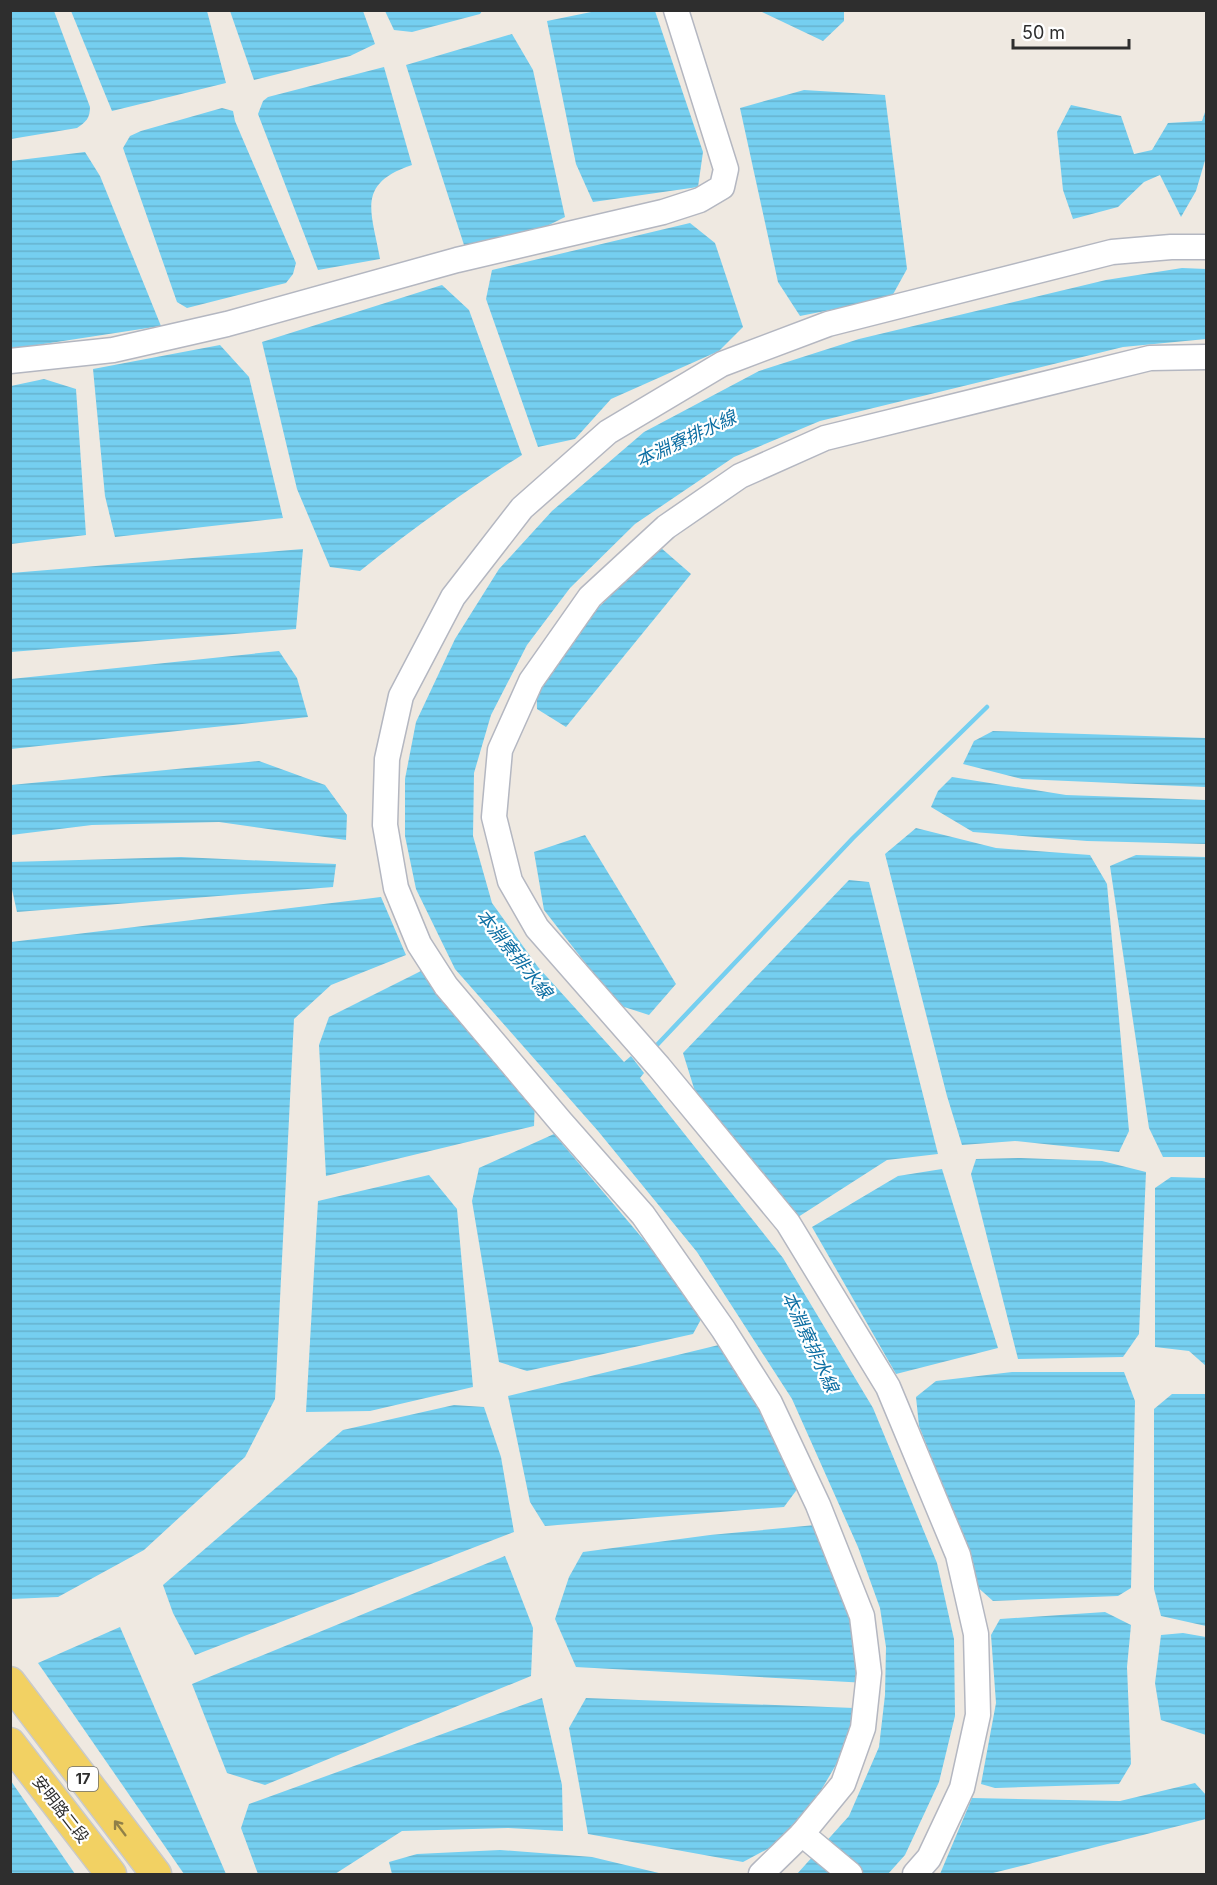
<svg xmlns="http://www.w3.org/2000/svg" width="1217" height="1885" viewBox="0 0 1217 1885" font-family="Inter,'Noto Sans TC',sans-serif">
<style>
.water{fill:url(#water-rules)}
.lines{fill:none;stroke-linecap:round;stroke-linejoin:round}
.stream{stroke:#75cff0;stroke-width:4.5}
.minor-casing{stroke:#b4b7c1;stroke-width:27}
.major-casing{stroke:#c9c9c9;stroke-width:33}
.minor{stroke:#fff;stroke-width:24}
.major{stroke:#f2d163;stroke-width:30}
.oneway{stroke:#908048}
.labels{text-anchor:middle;stroke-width:4.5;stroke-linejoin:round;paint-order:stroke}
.shield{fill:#fff;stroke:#6d6d6d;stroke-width:1.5}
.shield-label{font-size:15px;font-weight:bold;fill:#2e2e2e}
.street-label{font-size:16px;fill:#2e2e2e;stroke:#fff}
.water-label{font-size:18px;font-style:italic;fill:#0d6fa3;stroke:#fff}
</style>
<defs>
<pattern id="water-rules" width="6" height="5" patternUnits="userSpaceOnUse" patternTransform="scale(1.5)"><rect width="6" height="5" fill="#75cff0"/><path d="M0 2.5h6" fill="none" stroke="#66b2ce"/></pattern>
</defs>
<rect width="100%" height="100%" fill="#efe9e1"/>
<g class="water">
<path d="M 11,10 L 54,11 L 90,107 C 90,118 86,122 77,128 L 11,139 Z"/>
<polygon points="71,11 207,11 226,83 112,111"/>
<polygon points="230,11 363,11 375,44 350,56 254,80"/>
<polygon points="385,11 385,10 482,11 480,14 412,32 394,30"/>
<polygon points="596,11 655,11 703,152 698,187 593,202 576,164 547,21"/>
<polygon points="760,11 844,11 844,21 823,41"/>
<polygon points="512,34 533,70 565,217 541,229 464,245 406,65"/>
<path d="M 384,67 L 412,165 C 355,184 372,212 380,259 L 318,270 L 258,114 L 263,101 L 268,97 Z"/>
<polygon points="804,90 885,95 907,269 891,298 800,316 778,282 740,108"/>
<polygon points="1071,105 1121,116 1134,154 1152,150 1168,123 1202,121 1206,109 1206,157 1196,191 1181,217 1160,175 1144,182 1118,207 1073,219 1063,190 1057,132"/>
<polygon points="222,108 233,111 235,121 296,263 293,274 286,283 187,308 177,302 123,148 130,136 141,131"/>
<polygon points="85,152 100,176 161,326 11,349 11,161"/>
<polygon points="690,223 715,243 743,327 719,351 611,399 575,439 538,447 486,299 492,270"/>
<polygon points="1182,268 1206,269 1206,339 1123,347 820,421 734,457 635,524 570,588 527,645 491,715 474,773 473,836 492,903 538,967 624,1062 631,1056 644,1073 640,1078 783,1258 873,1408 937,1563 954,1639 955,1716 939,1782 905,1855 888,1874 797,1874 849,1816 879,1747 885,1695 886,1647 880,1608 858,1547 792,1399 697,1252 598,1131 455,969 416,889 405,836 405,779 416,722 455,639 499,569 552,511 644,432 759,371 859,339 1106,280"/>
<path d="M 442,285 L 469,310 L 522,455 C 466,490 412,529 360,571 L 330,567 L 297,489 L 262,342 Z"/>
<polygon points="220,345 249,377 283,518 115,537 105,496 93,369"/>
<polygon points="44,379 76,389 86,535 11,544 11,386"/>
<polygon points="660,547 691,574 566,727 537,709 536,669"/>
<polygon points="303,549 296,629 11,652 11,573"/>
<polygon points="279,651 297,678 308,717 11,749 11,679"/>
<polygon points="993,731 1206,738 1206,787 1022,779 963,764 974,741"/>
<polygon points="259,761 325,785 347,815 346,840 219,822 92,825 11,835 11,785"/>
<polygon points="952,777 1066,795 1206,800 1206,844 1087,841 973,832 931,807 938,791"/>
<polygon points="916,828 996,848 1090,855 1107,884 1129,1131 1119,1152 1015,1141 962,1145 947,1096 885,854"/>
<polygon points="585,835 676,984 649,1015 618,1005 544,910 534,852"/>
<polygon points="1136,855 1206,857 1206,1157 1163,1157 1149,1128 1110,866"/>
<polygon points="181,857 336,864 333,887 17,912 11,885 11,862"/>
<polygon points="849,880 869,882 938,1154 887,1160 795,1219 697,1098 683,1053"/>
<polygon points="381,897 406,955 331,985 294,1019 275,1399 245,1457 144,1550 58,1597 11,1599 11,942"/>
<polygon points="425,969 535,1099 534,1126 326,1176 319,1045 329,1017"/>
<polygon points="554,1134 705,1312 693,1334 527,1371 499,1362 472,1201 479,1168"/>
<polygon points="1021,1158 1102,1161 1146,1172 1139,1334 1123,1357 1018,1359 971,1174 976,1159"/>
<polygon points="942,1169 998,1348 896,1374 812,1227 898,1176"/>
<polygon points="429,1175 457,1209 473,1387 370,1411 306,1412 318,1201"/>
<polygon points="1171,1177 1206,1178 1206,1366 1189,1351 1155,1347 1155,1188"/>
<polygon points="727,1343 804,1480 784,1507 545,1526 530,1502 508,1396"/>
<polygon points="1012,1372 1124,1372 1135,1401 1131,1588 1118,1596 993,1601 974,1584 946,1494 919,1426 916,1397 936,1381"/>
<polygon points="1172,1394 1206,1394 1206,1626 1161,1616 1154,1589 1154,1409"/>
<polygon points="454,1405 484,1407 501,1457 514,1532 195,1655 173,1613 163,1585 343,1430"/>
<polygon points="826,1524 867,1683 576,1667 555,1619 569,1577 583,1552 710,1535"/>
<polygon points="505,1556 533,1628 531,1676 265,1785 227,1773 192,1684"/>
<polygon points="1105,1612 1131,1625 1127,1667 1131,1764 1119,1784 995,1788 981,1784 996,1703 991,1635 1000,1619"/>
<polygon points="120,1627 226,1874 184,1874 38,1663"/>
<polygon points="1183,1633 1206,1637 1206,1735 1161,1720 1155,1683 1161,1635"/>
<polygon points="542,1698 562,1785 563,1831 508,1828 402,1831 335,1874 258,1874 241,1828 249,1804"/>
<polygon points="586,1698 854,1708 847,1746 813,1804 775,1845 743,1862 588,1834 569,1728"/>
<polygon points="11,1781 75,1874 11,1874"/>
<polygon points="1195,1783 1206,1795 1206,1819 989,1874 940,1874 972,1798 1120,1801"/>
<polygon points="500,1850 592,1857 663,1874 392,1874 389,1862 417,1854"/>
</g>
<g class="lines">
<polyline class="stream" points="656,1046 853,838 987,707"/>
<g class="minor-casing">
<g id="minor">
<polyline points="10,361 113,350 227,324 457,260 663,212 700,200 722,187 726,169 676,10"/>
<polyline points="802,1834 850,1874"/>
<polyline points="761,1874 802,1834 843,1784 863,1728 869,1673 862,1616 818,1505 770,1403 723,1329 643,1215 561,1122 446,986 419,944 396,888 385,825 387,759 401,696 453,597 522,508 608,432 722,364 828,324 1112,252 1171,247 1206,247"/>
<polyline points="915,1874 929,1858 962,1788 978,1715 976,1634 958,1555 888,1387 788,1223 659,1067 537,928 510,881 494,817 500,750 531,681 590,597 666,527 740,476 825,438 1150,358 1206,357"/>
</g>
</g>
<g class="major-casing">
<g id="major">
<polyline points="10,1682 156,1874"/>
<polyline points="10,1743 111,1874"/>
</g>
</g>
<use href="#minor" class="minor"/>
<use href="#major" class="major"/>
</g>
<defs><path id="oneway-shaft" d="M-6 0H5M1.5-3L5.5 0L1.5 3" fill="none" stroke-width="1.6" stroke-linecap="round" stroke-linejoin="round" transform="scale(1.5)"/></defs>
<use class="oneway" href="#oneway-shaft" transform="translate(120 1828) rotate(-127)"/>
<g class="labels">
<rect class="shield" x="68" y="1767" width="30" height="24" rx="4.5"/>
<g class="shield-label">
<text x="83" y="1784">17</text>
</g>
<g class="street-label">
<text transform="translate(61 1809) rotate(52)" y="6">安明路二段</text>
</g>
<g class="water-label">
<text transform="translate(686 439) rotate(-25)" y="6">本淵寮排水線</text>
<text transform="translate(514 954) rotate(51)" y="6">本淵寮排水線</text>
<text transform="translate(810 1342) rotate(65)" y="6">本淵寮排水線</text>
</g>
</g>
<rect width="1217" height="1885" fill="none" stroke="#2e2e2e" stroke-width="24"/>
<path d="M1013 39v9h116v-9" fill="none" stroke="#2e2e2e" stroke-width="3"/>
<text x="1022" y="39" font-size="18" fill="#2e2e2e" stroke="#ffffff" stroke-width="4.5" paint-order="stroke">50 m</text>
</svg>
